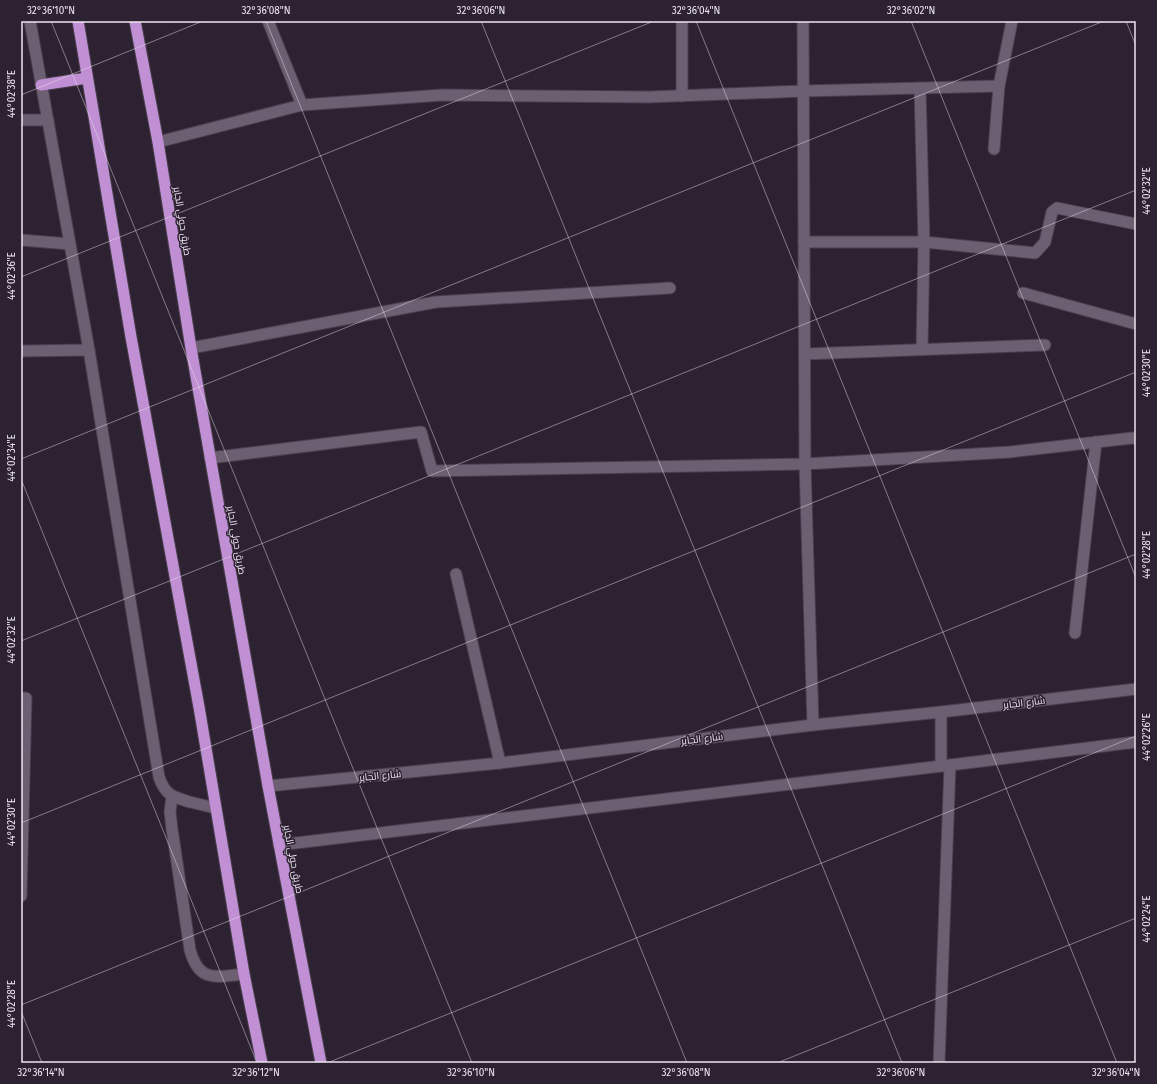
<svg xmlns="http://www.w3.org/2000/svg" width="1157" height="1084" viewBox="0 0 1157 1084" font-family="'Fira Sans',Cairo,sans-serif">
<style>
.lines{fill:none;stroke-linecap:round;stroke-linejoin:round}
.minor-casing{stroke:#49404e;stroke-width:13}
.tertiary-casing{stroke:#49404e;stroke-width:13}
.secondary-casing{stroke:#49404e;stroke-width:13}
.trunk-casing{stroke:#49404e;stroke-width:13}
.minor{stroke:#6d5f72;stroke-width:11}
.tertiary{stroke:#6d5f72;stroke-width:11}
.secondary{stroke:#6d5f72;stroke-width:11}
.trunk{stroke:#c190d4;stroke-width:11}
.ticks{fill:none;stroke:#eee6f1;stroke-width:1;stroke-opacity:0.45}
.labels{text-anchor:middle;stroke-width:3;stroke-linejoin:round;paint-order:stroke}
.street-label{font-size:10px;fill:#eee6f1;stroke:#2d2232}
.neatline{fill:none;stroke:#eee6f1;stroke-width:1.5}
.ticks-label{font-size:10px;text-anchor:middle;fill:#eee6f1}
</style>
<rect width="100%" height="100%" fill="#2d2232"/>
<g class="lines">
<g class="minor-casing">
<g id="minor">
<polyline points="268,21 302,105"/>
<polyline points="682,21 682,96"/>
<polyline points="803,21 805,464 813,725"/>
<polyline points="920,88 924,242 922,349"/>
<polyline points="21,120 48,120"/>
<polyline points="158,142 302,105 442,95 649,97 804,91 999,86"/>
<polyline points="994,149 999,86 1012,21"/>
<polyline points="21,240 70,244"/>
<polyline points="804,242 924,242 1035,253 1045,242 1052,212 1057,208 1136,224"/>
<polyline points="1023,293 1136,324"/>
<polyline points="191,348 436,302 670,288"/>
<polyline points="21,351 89,350"/>
<polyline points="805,354 1045,345"/>
<polyline points="210,458 421,432 432,471 805,464 1010,452 1132,438 1136,439"/>
<polyline points="456,574 500,763"/>
<polyline points="1075,633 1096,442"/>
<polyline points="21,698 26,698 21,896"/>
<path d="M 172,796 L 170,812 L 172,829 L 190,950 C 199,983 216,977 244,974"/>
<polyline points="939,1063 950,765"/>
</g>
</g>
<g class="tertiary-casing">
<g id="tertiary">
<polyline points="941,766 941,712"/>
<polyline points="268,786 500,763 813,725 941,712 1136,689"/>
<polyline points="279,845 950,765 1136,742"/>
</g>
</g>
<g class="secondary-casing">
<path id="secondary" d="M 30,21 L 89,350 L 159,777 C 165,795 173,797 190,802 C 198,804 207,806 215,808"/>
</g>
<g class="trunk-casing">
<g id="trunk">
<polyline points="78,21 131,337 199,707 244,974 262,1063"/>
<polyline points="135,21 158,142 191,348 268,786 321,1063"/>
<polyline points="41,85 87,78"/>
</g>
</g>
<use href="#minor" class="minor"/>
<use href="#tertiary" class="tertiary"/>
<use href="#secondary" class="secondary"/>
<use href="#trunk" class="trunk"/>
</g>
<path class="ticks" d="M 51,21 L 472,1063M 266,21 L 687,1063M 481,21 L 902,1063M 696,21 L 1117,1063M 911,21 L 1136,578M 1126,21 L 1136,46M 21,95 L 203,21M 21,277 L 654,21M 21,459 L 1104,21M 21,479 L 257,1063M 21,641 L 1136,190M 21,823 L 1136,372M 21,1005 L 1136,554M 21,1011 L 42,1063M 327,1063 L 1136,736M 777,1063 L 1136,918"/>
<g class="labels">
<g class="street-label">
<text transform="translate(183 221) rotate(81)" y="4">طريق حولي الجاير</text>
<text transform="translate(237 540) rotate(80)" y="4">طريق حولي الجاير</text>
<text transform="translate(1024 702) rotate(-7)" y="4">شارع الجاير</text>
<text transform="translate(702 738) rotate(-7)" y="4">شارع الجاير</text>
<text transform="translate(380 775) rotate(-6)" y="4">شارع الجاير</text>
<text transform="translate(294 859) rotate(79)" y="4">طريق حولي الجاير</text>
</g>
</g>
<rect width="1157" height="1084" fill="none" stroke="#2d2232" stroke-width="44"/>
<rect x="22" y="22" width="1113" height="1040" class="neatline"/>
<g class="ticks-label">
<text x="51" y="14">32°36'10"N</text>
<text x="266" y="14">32°36'08"N</text>
<text x="481" y="14">32°36'06"N</text>
<text x="696" y="14">32°36'04"N</text>
<text x="911" y="14">32°36'02"N</text>
<text transform="translate(11 94) rotate(-90)" y="4">44°02'38"E</text>
<text transform="translate(1146 191) rotate(-90)" y="4">44°02'32"E</text>
<text transform="translate(11 276) rotate(-90)" y="4">44°02'36"E</text>
<text transform="translate(1146 373) rotate(-90)" y="4">44°02'30"E</text>
<text transform="translate(11 458) rotate(-90)" y="4">44°02'34"E</text>
<text transform="translate(1146 555) rotate(-90)" y="4">44°02'28"E</text>
<text transform="translate(11 640) rotate(-90)" y="4">44°02'32"E</text>
<text transform="translate(1146 737) rotate(-90)" y="4">44°02'26"E</text>
<text transform="translate(11 822) rotate(-90)" y="4">44°02'30"E</text>
<text transform="translate(1146 919) rotate(-90)" y="4">44°02'24"E</text>
<text transform="translate(11 1004) rotate(-90)" y="4">44°02'28"E</text>
<text x="41" y="1076">32°36'14"N</text>
<text x="256" y="1076">32°36'12"N</text>
<text x="471" y="1076">32°36'10"N</text>
<text x="686" y="1076">32°36'08"N</text>
<text x="901" y="1076">32°36'06"N</text>
<text x="1116" y="1076">32°36'04"N</text>
</g>
</svg>
